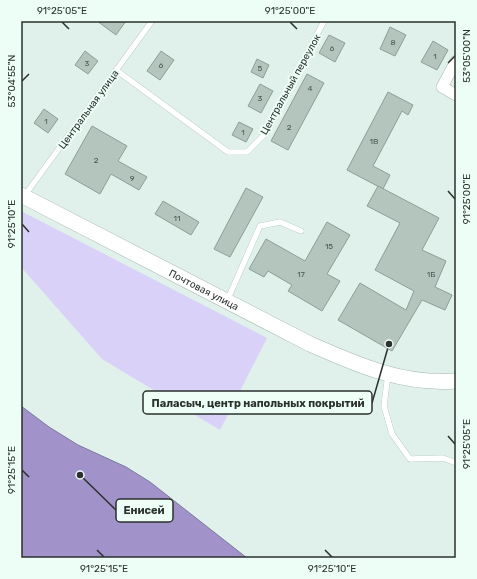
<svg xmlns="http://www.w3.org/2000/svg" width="477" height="579" viewBox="0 0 477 579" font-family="Rubik,sans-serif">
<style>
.green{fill:#dad1f9}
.water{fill:#a193ca;stroke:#7d769b}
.building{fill:#b4c5be;stroke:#8d9d97}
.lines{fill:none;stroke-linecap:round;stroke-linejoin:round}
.lane-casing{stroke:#a7b8b1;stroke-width:6}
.street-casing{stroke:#a7b8b1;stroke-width:12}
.secondary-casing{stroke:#a7b8b1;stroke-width:16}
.lane{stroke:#fff;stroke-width:5.5}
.street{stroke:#fff;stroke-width:11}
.secondary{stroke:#fff;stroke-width:15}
.ticks{fill:none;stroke:#2a312e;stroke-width:1.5}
.labels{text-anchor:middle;stroke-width:4;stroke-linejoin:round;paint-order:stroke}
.number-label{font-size:8px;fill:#4c5652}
.street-label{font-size:10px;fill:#2a312e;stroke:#edfef7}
.leader{fill:none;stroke:#2a312e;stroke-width:1.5}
.callout-dot{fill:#2a312e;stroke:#edfef7;stroke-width:1.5}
.callout{fill:#edfef7;stroke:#2a312e;stroke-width:1.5}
.callout-label{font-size:11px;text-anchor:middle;font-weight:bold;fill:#2a312e}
.neatline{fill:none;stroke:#2a312e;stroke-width:1.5}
.ticks-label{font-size:10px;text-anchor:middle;fill:#2a312e}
</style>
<rect width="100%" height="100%" fill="#dff1ea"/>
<polygon class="green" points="21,211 267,338 220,430 102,359 21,267"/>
<polygon class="water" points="21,406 49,427 78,445 126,467 150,482 247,558 21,558"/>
<g class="building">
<polygon points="97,21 126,21 116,35"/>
<polygon points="390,27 406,35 395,56 380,49"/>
<polygon points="329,35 345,43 335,62 319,53"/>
<polygon points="433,41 448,50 437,70 421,62"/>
<polygon points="85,51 98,61 88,74 75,65"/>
<polygon points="161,51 174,60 160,80 147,71"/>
<polygon points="257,59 269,65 263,78 251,72"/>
<polygon points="307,74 324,83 288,150 271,141"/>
<polygon points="260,84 273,91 261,113 248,106"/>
<polygon points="388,92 413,105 408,115 402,111 373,166 390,175 383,189 347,170"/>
<polygon points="44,109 58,119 48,133 34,123"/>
<polygon points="239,122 253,129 246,142 232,135"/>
<polygon points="92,126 127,146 118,161 147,177 139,190 111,174 100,194 65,174"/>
<polygon points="378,186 439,218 422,250 446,261 435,287 452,295 445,310 422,300 392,351 338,320 360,283 406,310 414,291 375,270 400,223 367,206"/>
<polygon points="246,188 263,197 230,257 214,249"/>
<polygon points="163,201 199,222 191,235 155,214"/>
<polygon points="327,222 350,235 327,274 340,281 322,311 288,291 292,285 268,271 264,277 249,269 266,239 305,261"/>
</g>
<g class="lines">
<g class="lane-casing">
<g id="lane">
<polyline points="116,70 228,152 247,152 266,133 324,21"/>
<polyline points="25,195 152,21"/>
<polyline points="227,301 260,226 280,222 301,231"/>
<polyline points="388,374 384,406 392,434 410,459 443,458 456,463"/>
</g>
</g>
<g class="street-casing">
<polyline id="street" points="456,61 442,87 456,95"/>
</g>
<g class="secondary-casing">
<g id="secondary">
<path id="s1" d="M 21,195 L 310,344 C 358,365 402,385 456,381"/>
</g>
</g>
<use href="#lane" class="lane"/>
<use href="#street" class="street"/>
<use href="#secondary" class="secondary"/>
</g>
<path class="ticks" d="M 62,22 L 69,29M 290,22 L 297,29M 448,63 L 455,56M 22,81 L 29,74M 448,191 L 455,199M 22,224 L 29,232M 448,436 L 455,444M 22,470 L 29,477M 97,550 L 104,557M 325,550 L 332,557"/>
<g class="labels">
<g class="number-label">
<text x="393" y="45">8</text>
<text x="332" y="51">6</text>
<text x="435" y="59">1</text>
<text x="87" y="66">3</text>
<text x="161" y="68">6</text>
<text x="260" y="71">5</text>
<text x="310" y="91">4</text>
<text x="260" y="101">3</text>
<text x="46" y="124">1</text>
<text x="289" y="130">2</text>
<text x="243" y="135">1</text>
<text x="374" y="144">1В</text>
<text x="96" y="163">2</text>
<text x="132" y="181">9</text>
<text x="177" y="221">11</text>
<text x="329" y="249">15</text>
<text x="301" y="277">17</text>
<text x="431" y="277">1Б</text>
</g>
<g class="street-label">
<text transform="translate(290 84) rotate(-61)" y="4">Центральный переулок</text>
<text transform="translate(88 109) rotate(-54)" y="4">Центральная улица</text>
<text dy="4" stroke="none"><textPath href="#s1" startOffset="206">Почтовая улица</textPath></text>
</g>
</g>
<path class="leader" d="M389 344L372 403M80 475L116 510"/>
<g class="callout-dot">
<circle cx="389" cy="344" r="4"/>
<circle cx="80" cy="475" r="4"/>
</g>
<g class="callout">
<rect x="143" y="391" width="229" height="23" rx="4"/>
<rect x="116" y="499" width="57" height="23" rx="4"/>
</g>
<g class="callout-label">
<text x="258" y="407">Паласыч, центр напольных покрытий</text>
<text x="144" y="514">Енисей</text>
</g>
<rect width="477" height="579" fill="none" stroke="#edfef7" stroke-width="44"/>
<rect x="22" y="22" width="433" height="535" class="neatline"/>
<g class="ticks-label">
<text x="62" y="14">91°25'05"E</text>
<text x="290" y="14">91°25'00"E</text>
<text transform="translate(466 56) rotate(-90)" y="4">53°05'00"N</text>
<text transform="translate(11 81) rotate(-90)" y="4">53°04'55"N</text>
<text transform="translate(466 199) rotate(-90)" y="4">91°25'00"E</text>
<text transform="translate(11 224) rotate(-90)" y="4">91°25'10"E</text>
<text transform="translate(466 444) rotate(-90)" y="4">91°25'05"E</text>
<text transform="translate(11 470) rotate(-90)" y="4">91°25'15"E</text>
<text x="104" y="572">91°25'15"E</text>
<text x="332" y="572">91°25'10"E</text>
</g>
</svg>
